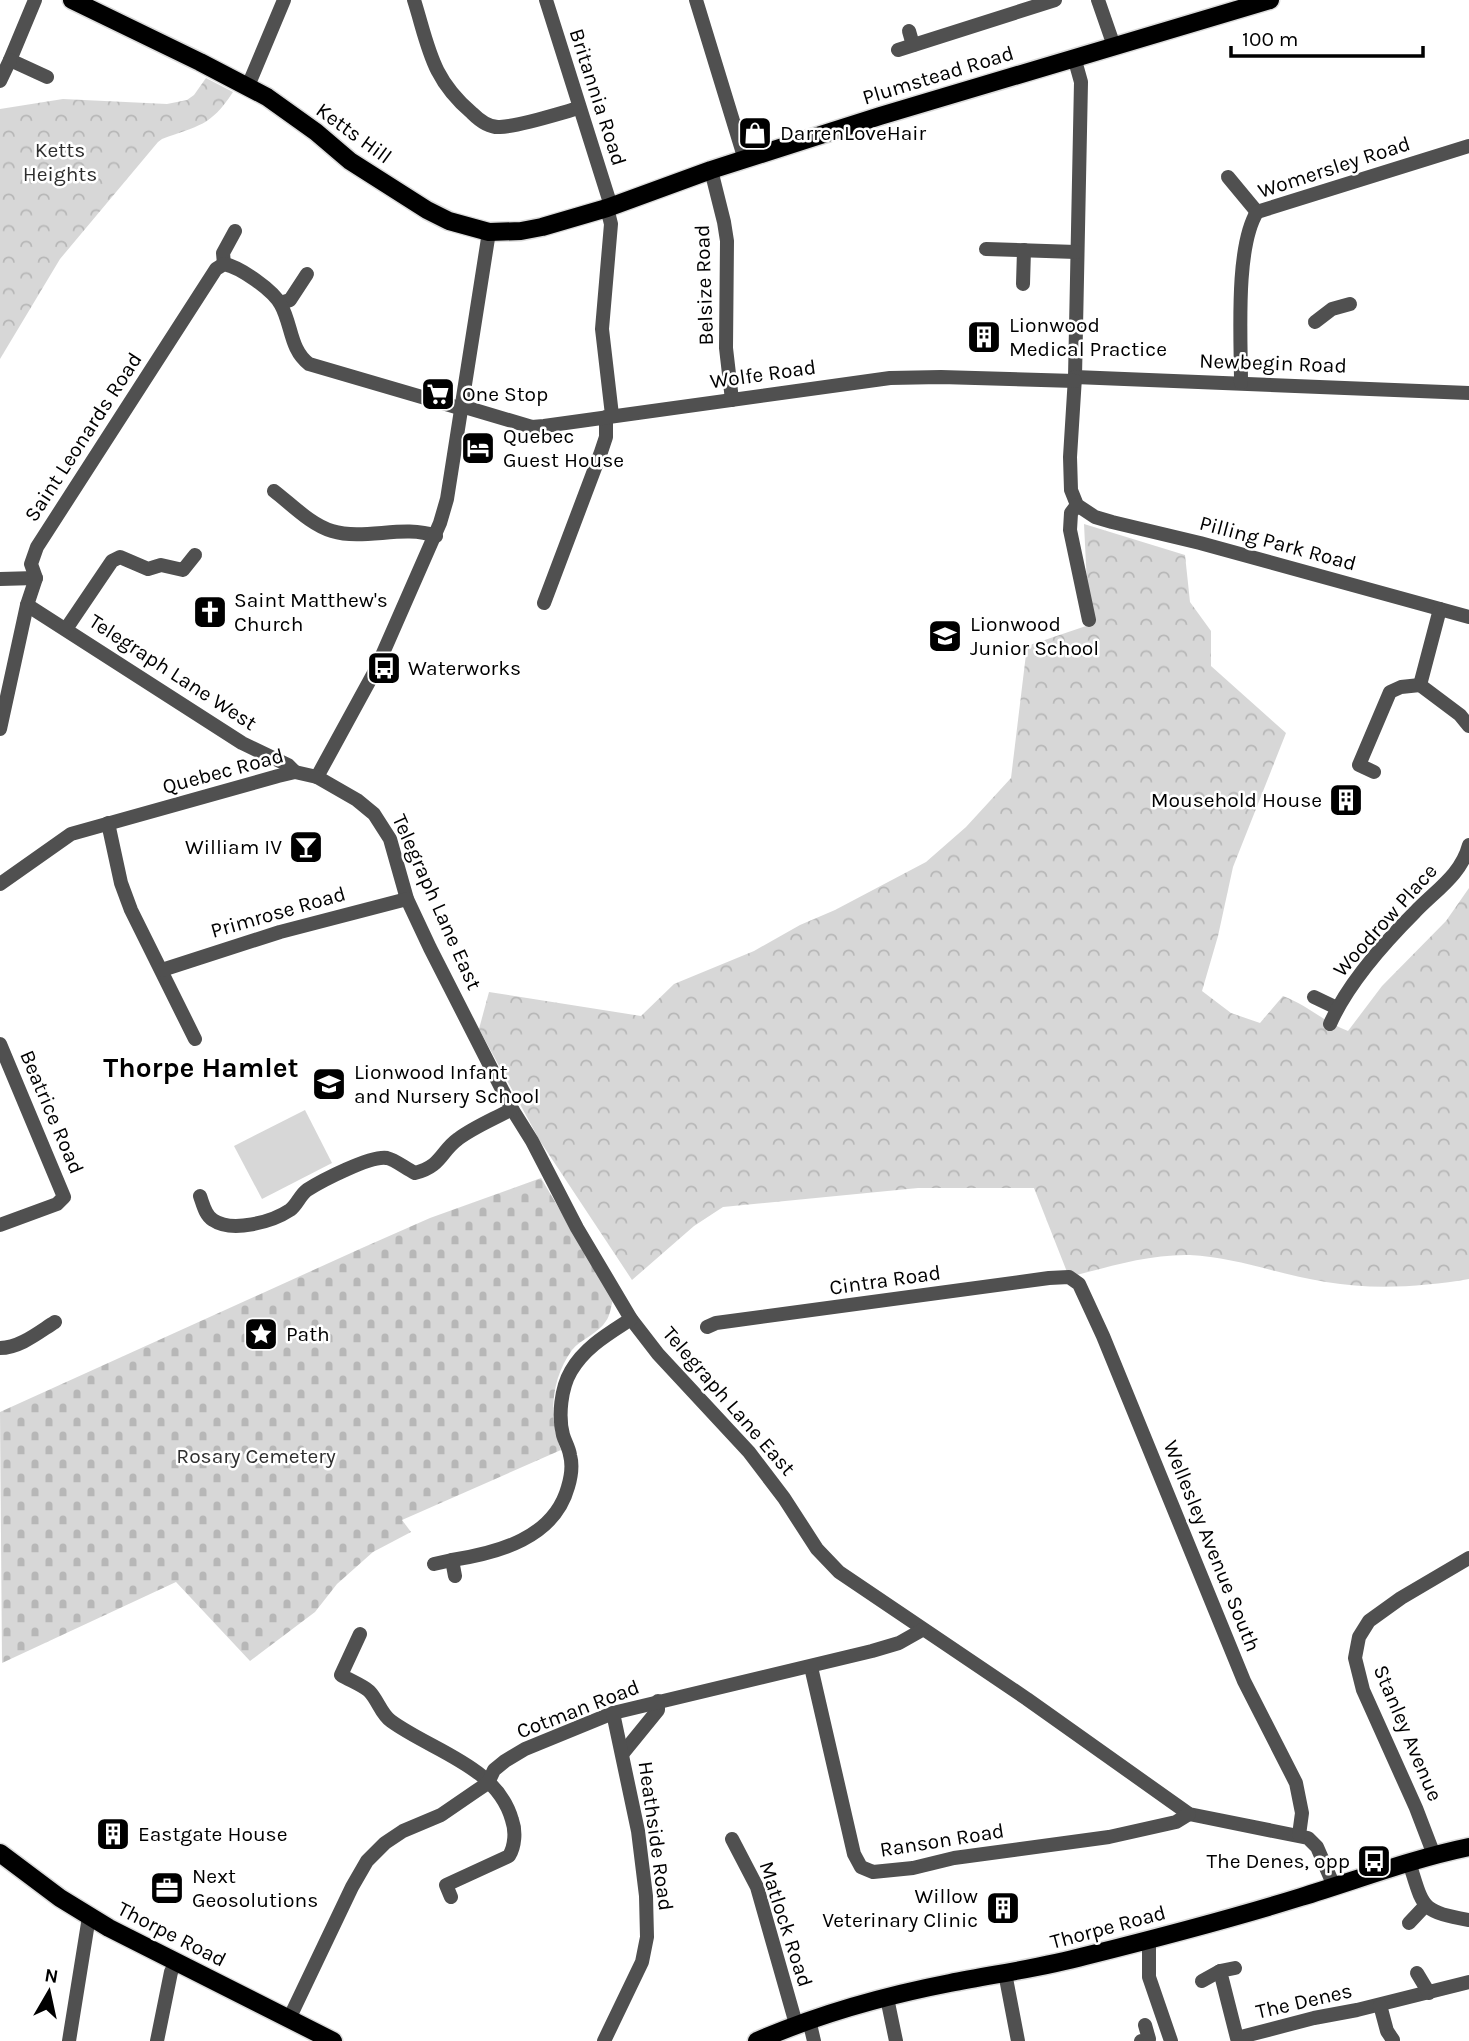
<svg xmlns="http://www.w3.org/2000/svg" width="1469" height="2041" viewBox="0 0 1469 2041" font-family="Karla,sans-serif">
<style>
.grass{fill:#d7d7d7}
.forest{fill:url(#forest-crowns)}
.cemetery{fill:url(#cemetery-stones)}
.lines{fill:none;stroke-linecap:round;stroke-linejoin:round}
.major-casing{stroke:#dbdbdb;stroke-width:21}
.minor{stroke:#505050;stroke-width:14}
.major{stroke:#000;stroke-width:18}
.labels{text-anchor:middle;stroke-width:5;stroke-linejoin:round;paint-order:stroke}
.street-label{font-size:21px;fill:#000;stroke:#fff}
.poi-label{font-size:21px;fill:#000;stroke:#fff;text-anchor:start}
.park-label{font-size:21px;fill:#2e2e2e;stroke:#fff}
.district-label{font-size:28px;font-weight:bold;fill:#000;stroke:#fff}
</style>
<defs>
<pattern id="forest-crowns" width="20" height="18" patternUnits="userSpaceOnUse" patternTransform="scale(1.75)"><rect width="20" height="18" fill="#d7d7d7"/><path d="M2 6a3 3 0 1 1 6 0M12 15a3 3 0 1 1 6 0" fill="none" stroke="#b7b7b7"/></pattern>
<pattern id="cemetery-stones" width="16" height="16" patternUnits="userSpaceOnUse" patternTransform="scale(1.75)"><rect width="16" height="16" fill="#d7d7d7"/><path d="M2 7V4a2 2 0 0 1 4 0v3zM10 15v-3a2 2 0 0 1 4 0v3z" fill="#b7b7b7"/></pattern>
</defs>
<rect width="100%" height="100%" fill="#fff"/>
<polygon class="grass" points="305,1110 332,1163 262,1199 234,1146"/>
<g class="forest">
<path d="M 206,78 L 233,92 C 210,127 199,125 162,139 L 158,142 L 60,259 L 0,359 L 0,109 L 63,99 L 167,104 L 187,100 L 194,95 Z"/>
<path d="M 1084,524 L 1185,555 L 1190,602 L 1211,631 L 1211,666 L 1286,733 L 1233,867 L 1218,936 L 1202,991 L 1231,1013 L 1260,1023 L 1283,996 C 1307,1005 1324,1022 1348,1031 L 1382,986 L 1446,921 L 1469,888 L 1469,1279 C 1423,1287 1372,1290 1326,1282 C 1281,1275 1235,1257 1190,1255 C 1149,1254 1108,1267 1069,1277 L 1034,1188 L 918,1188 L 723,1207 L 694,1226 L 632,1280 L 540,1141 L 479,1029 L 489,992 L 641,1016 L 674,984 L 754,951 L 800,925 L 835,910 L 926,862 L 966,827 L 1011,778 L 1027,646 L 1089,625 Z"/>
</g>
<path class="cemetery" d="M 541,1178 L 613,1300 C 611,1306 610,1316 606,1321 C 599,1333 581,1339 572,1350 C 551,1379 548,1417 561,1450 L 402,1520 L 411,1532 L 373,1552 L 337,1584 L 315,1612 L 250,1661 L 176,1582 L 2,1663 L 0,1412 L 362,1248 L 430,1218 Z"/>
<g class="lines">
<g class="major-casing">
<g id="major">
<polyline points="72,0 200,62 267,97 316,132 350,161 427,210 449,221 489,232 521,231 542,227 607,208 711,170 880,116 1270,0"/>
<polyline points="0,1853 60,1898 109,1928 333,2041"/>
<path d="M 757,2041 C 819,2014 883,1996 950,1983 C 995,1974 1041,1968 1085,1956 C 1157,1938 1230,1919 1301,1897 C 1357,1880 1411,1859 1469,1847"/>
</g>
</g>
<g class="minor">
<polyline points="35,0 10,60 47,77"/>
<path d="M 414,0 C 429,48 431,78 472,113 C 479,120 489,128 500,127 C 521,126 557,114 579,108"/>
<polyline points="546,0 611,206"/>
<polyline points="696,0 745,160"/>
<polyline points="1098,0 1114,46"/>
<polyline points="909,31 913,45"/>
<polyline points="898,50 1055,0"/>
<polyline points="1074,57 1081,82 1075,377 1070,457 1071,490 1077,505 1095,517 1112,522 1200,543 1469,617"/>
<polyline points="0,81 10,60"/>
<polyline points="248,86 284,0"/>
<polyline points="711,170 724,222 727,241 726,348 732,400"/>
<polyline points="1228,177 1257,212"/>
<polyline points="607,208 611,224 602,329 612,415"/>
<polyline points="986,249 1076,252"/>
<polyline points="224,264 223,253 235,231"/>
<polyline points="1023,284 1024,250"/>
<polyline points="281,303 290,300 307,274"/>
<polyline points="1315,322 1332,309 1350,304"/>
<polyline points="1075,377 1469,393"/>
<path d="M 1241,383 C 1241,339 1235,248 1257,212 L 1469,146"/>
<path d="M 274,491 C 291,504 311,525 332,531 C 365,541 403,524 436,536"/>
<polyline points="1077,505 1071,513 1070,530 1089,620"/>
<polyline points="0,579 36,578"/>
<polyline points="544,603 601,452 606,437 606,417"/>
<polyline points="27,605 242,743 288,765 295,772"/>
<polyline points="1440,609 1420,685 1460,715 1469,726"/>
<polyline points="66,629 112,561 120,557 148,569 161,565 183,570 195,555"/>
<path d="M 0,729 L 27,605 L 36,578 L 31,564 L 37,547 L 216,269 L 224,264 C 240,267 273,290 281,305 C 292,325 290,350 309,364 L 456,407 L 468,408 L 532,427 L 544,426 L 890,378 L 941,377 L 1075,381"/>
<polyline points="1374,772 1359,765 1390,692 1401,687 1420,685"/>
<polyline points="317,777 376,669 440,523 447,499 489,232"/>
<polyline points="108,823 121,883 131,910 195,1039"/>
<polyline points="0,884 71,834 278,776 295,772 317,777 357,800 374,814 390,839 407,899 430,948 512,1109 532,1141 577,1228 631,1319 658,1354 749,1452 784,1498 817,1549 839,1572 1027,1699 1189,1814 1308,1838 1317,1847 1334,1886"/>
<polyline points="162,970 280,932 407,899"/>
<polyline points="1314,997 1337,1008"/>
<path d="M 1330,1024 C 1347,985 1385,942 1415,912 C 1436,890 1461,875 1469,845"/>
<polyline points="0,1044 64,1197 57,1204 0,1225"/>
<path d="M 200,1196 C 203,1204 205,1215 213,1220 C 232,1233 272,1222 290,1210 C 297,1205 300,1195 307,1190 C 321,1181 371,1155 387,1158 C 396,1160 406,1169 415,1173 C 441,1167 441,1151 458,1139 C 474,1127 494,1119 512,1109"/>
<polyline points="707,1327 716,1323 1049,1278 1069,1277 1079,1284 1103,1336 1244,1681 1296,1783 1302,1813 1299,1835"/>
<path d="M 0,1348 C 20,1348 39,1332 55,1322"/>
<polyline points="434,1564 452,1560"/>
<path d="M 455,1576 L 452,1560 C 498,1553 554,1538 568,1487 C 571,1477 573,1466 570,1455 C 569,1448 565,1442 563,1435 C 558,1416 561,1388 571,1371 C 585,1347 608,1334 631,1319"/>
<path d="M 360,1634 L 341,1675 C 349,1680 362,1685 369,1691 C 378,1700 381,1714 391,1721 C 432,1751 497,1766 512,1820 C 516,1831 515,1846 509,1856 L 446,1885 L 451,1897"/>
<polyline points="811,1667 854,1854 861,1867 873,1872 913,1868 954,1858 1109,1837 1176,1822 1189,1814"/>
<polyline points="623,1753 658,1710 658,1701"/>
<polyline points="732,1839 757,1887 796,2024"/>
<polyline points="1434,1855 1416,1808 1363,1690 1355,1658 1359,1637 1369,1621 1401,1598 1469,1558"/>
<path d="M 1409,1862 C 1424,1909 1420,1911 1469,1920"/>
<polyline points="1409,1923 1425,1906"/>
<polyline points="1149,1940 1149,1977 1171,2041"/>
<polyline points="1235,1968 1220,1971 1237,2038 1314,2018 1357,2010 1469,1982"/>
<polyline points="1005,1973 1018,2041"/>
<polyline points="1417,1973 1429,1993"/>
<polyline points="1202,1981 1220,1971"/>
<polyline points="887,1998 896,2041"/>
<polyline points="1380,2005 1387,2031 1393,2040"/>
<polyline points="289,2019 352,1887 367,1861 385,1843 403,1831 441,1815 476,1791 488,1783 494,1770 505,1761 525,1749 613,1713 872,1651 899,1643 922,1630"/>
<polyline points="809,2020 814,2041"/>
<polyline points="69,2041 88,1923 92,1917"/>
<polyline points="157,2041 171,1972 176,1963"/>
<polyline points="604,2041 642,1962 647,1937 646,1896 638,1831 613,1713"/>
<polyline points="1141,2041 1149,2039 1145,2025"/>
</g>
<use href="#major" class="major"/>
</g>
<defs>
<g id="shop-square" transform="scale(1.75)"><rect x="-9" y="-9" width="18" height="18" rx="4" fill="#000" stroke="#fff"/><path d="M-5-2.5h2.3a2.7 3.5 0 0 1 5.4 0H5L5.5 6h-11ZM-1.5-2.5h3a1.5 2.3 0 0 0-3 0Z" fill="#fff"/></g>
<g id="building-square" transform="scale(1.75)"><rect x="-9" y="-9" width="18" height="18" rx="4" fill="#000" stroke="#fff"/><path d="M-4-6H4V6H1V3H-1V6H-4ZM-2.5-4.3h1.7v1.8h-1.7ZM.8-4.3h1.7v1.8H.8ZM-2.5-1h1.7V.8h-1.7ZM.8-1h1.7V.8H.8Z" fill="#fff"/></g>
<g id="supermarket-square" transform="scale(1.75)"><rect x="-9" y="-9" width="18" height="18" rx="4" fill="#000" stroke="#fff"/><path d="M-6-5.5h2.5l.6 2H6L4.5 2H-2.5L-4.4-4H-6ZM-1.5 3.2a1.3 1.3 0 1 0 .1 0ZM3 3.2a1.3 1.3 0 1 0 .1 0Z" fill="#fff"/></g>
<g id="hotel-square" transform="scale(1.75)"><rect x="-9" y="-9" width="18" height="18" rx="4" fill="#000" stroke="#fff"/><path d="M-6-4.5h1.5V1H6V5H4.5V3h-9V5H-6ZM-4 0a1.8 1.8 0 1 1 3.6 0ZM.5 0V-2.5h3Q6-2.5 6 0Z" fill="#fff"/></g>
<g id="church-square" transform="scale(1.75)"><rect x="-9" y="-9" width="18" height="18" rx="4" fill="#000" stroke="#fff"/><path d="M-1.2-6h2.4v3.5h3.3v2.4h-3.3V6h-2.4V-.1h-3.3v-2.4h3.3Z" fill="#fff"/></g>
<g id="school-square" transform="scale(1.75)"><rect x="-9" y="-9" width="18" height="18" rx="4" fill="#000" stroke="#fff"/><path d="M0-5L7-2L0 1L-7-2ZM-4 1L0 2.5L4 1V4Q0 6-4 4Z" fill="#fff"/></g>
<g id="bus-square" transform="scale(1.75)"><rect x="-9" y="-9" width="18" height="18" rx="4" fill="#000" stroke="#fff"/><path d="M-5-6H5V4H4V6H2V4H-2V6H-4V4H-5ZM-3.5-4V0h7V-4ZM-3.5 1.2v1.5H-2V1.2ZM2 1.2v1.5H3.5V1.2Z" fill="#fff"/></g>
<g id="bar-square" transform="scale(1.75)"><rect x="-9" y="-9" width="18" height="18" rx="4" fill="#000" stroke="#fff"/><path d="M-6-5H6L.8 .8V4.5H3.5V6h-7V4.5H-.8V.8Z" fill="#fff"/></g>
<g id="sight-square" transform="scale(1.75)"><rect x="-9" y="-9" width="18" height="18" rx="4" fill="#000" stroke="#fff"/><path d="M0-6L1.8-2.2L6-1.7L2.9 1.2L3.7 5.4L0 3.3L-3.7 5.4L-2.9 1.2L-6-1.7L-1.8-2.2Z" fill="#fff"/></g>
<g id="office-square" transform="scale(1.75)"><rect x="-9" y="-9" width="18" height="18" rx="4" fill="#000" stroke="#fff"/><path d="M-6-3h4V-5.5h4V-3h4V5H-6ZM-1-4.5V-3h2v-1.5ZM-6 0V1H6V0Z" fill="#fff"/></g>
</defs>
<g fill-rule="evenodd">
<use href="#shop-square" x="755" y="133"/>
<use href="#building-square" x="984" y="337"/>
<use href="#supermarket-square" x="438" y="394"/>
<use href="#hotel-square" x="478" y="448"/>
<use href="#church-square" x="210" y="612"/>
<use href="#school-square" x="945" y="636"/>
<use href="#bus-square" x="384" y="668"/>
<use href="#building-square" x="1346" y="800"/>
<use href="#bar-square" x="306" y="847"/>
<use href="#school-square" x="329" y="1084"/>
<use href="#sight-square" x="261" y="1334"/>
<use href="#building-square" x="113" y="1834"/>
<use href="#bus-square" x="1374" y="1861"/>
<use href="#office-square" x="167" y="1888"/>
<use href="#building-square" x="1003" y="1908"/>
</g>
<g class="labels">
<g class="street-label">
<text transform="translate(938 75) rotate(-17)" y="7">Plumstead Road</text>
<text transform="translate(598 97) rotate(72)" y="7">Britannia Road</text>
<text transform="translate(354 133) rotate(36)" y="7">Ketts Hill</text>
<text transform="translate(1334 167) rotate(-18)" y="7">Womersley Road</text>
<text transform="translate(704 285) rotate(-92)" y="7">Belsize Road</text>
<text transform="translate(1273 363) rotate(2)" y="7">Newbegin Road</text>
<text transform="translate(763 374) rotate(-8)" y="7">Wolfe Road</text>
<text transform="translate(83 437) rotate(-57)" y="7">Saint Leonards Road</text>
<text transform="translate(1278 543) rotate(15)" y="7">Pilling Park Road</text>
<text transform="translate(173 672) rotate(33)" y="7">Telegraph Lane West</text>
<text transform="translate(223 771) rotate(-15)" y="7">Quebec Road</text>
<text transform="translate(437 902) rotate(66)" y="7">Telegraph Lane East</text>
<text transform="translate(278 912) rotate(-16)" y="7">Primrose Road</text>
<text transform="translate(1385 920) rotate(-48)" y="7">Woodrow Place</text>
<text transform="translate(52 1112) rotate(67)" y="7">Beatrice Road</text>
<text transform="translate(885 1280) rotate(-8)" y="7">Cintra Road</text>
<text transform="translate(729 1401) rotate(49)" y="7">Telegraph Lane East</text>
<text transform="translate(1212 1546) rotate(68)" y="7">Wellesley Avenue South</text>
<text transform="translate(578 1709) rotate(-21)" y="7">Cotman Road</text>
<text transform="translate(1408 1733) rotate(67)" y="7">Stanley Avenue</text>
<text transform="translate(656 1836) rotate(82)" y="7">Heathside Road</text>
<text transform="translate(942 1840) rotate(-9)" y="7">Ranson Road</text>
<text transform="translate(786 1924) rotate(72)" y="7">Matlock Road</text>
<text transform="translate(1108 1927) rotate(-15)" y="7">Thorpe Road</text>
<text transform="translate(172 1934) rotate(27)" y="7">Thorpe Road</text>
<text transform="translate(1304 2001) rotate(-13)" y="7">The Denes</text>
</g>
<g class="poi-label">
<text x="780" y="140">DarrenLoveHair</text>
<text x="1009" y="332">Lionwood<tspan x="1009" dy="24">Medical Practice</tspan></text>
<text x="462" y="401">One Stop</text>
<text x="503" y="443">Quebec<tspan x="503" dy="24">Guest House</tspan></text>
<text x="234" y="607">Saint Matthew's<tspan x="234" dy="24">Church</tspan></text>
<text x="970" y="631">Lionwood<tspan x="970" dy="24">Junior School</tspan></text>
<text x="408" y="675">Waterworks</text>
<text x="1322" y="807" text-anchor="end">Mousehold House</text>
<text x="282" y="854" text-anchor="end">William IV</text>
<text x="354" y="1079">Lionwood Infant<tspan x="354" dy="24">and Nursery School</tspan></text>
<text x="286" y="1341">Path</text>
<text x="138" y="1841">Eastgate House</text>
<text x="1350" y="1868" text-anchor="end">The Denes, opp</text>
<text x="192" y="1883">Next<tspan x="192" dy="24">Geosolutions</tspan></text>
<text x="978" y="1903" text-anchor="end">Willow<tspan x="978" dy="24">Veterinary Clinic</tspan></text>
</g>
<g class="park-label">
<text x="60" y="157">Ketts<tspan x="60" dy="24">Heights</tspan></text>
<text x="256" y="1463">Rosary Cemetery</text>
</g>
<g class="district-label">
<text x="201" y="1077">Thorpe Hamlet</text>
</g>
</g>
<g transform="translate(49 1992) rotate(9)" stroke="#ffffff" stroke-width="5" paint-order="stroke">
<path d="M0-5L12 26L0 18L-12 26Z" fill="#000000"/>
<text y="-10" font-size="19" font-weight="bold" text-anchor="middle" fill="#000000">N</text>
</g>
<path d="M1231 46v10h192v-10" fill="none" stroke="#000000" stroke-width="3.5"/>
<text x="1242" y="46" font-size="21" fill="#000000" stroke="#ffffff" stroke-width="5" paint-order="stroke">100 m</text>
</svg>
